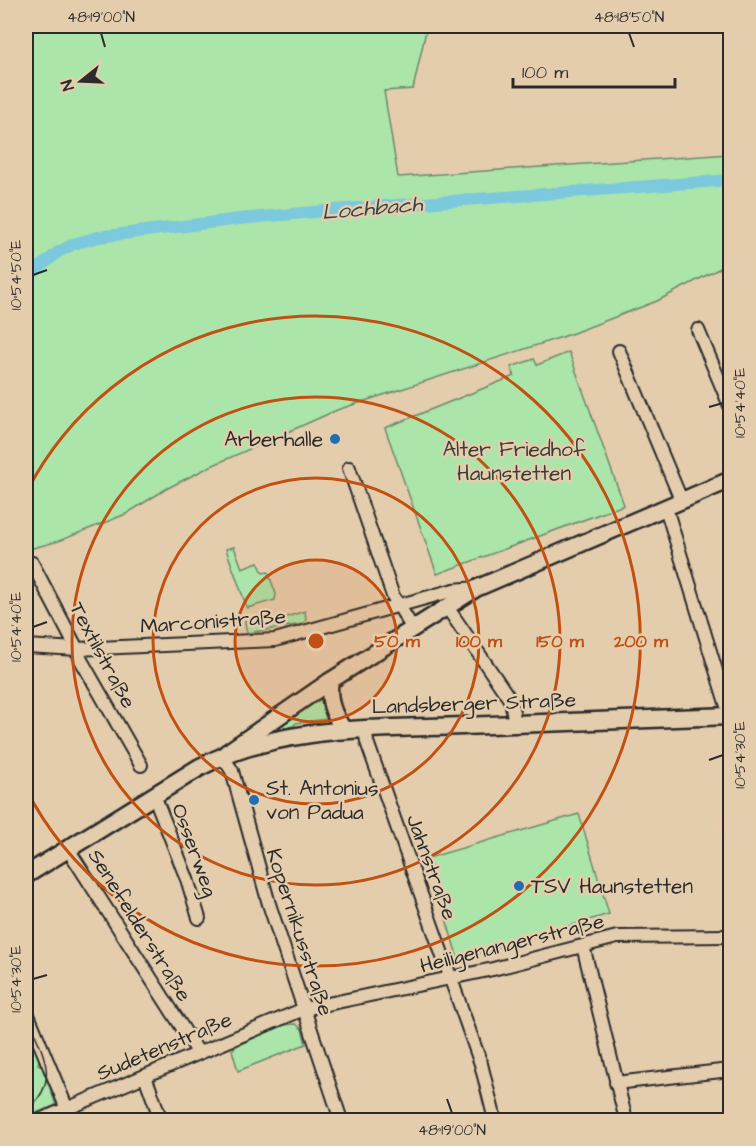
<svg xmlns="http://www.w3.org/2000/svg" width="756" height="1146" viewBox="0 0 756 1146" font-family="'Architects Daughter',sans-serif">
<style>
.built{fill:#ebc9b0}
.green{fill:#abe5a9;stroke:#6b886a;stroke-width:1.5}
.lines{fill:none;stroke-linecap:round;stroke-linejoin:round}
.canal{stroke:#7cc8dc;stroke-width:12}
.minor-casing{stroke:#2b2b2b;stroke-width:16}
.tertiary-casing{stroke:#2b2b2b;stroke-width:20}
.secondary-casing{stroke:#2b2b2b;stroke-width:21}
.minor{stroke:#e4cdad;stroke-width:12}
.tertiary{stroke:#e4cdad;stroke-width:15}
.secondary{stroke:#e4cdad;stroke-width:16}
.tram{stroke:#2b2b2b;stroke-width:1.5}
.ticks{fill:none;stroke:#2b2b2b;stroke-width:2}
.ring{fill:none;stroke:#c25012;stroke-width:3}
.poi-dot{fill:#1f6fb2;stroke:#e4cdad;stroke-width:2}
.labels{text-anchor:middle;stroke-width:5;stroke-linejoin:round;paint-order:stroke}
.poi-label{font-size:21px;fill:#2b2b2b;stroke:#e4cdad;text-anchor:start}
.park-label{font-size:21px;fill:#383e38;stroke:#e4cdad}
.street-label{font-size:21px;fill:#2b2b2b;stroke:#e4cdad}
.water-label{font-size:22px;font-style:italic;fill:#374346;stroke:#e4cdad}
.centre{fill:#c25012;stroke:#e4cdad;stroke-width:3}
.ring-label{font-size:18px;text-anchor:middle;font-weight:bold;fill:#c25012;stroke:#e4cdad;stroke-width:5;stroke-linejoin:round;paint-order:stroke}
.neatline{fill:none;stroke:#2b2b2b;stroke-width:2}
.ticks-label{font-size:15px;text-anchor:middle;fill:#2b2b2b}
</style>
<rect width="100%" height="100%" fill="#e4cdad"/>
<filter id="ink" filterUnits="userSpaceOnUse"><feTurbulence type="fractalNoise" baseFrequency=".0167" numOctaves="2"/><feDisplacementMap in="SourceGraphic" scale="12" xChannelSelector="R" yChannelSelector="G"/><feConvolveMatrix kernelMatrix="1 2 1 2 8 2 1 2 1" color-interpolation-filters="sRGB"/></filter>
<g filter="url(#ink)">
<g class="built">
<polygon points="730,819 730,874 717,822"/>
<polygon points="315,964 325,994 315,997 312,988 308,989 301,968"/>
</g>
<g class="green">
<polygon points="26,26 427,26 413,89 384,91 398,177 730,154 730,263 657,301 568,335 337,410 209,467 166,489 126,514 59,541 26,550"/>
<polygon points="569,352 624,505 437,574 385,428 514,376 511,367 534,359 537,365"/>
<polygon points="234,547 242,568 258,562 263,573 268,572 276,594 275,600 247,608 226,549"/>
<polygon points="305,611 306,620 302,624 248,633 246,630 245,621 263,614 274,621"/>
<polygon points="318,698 321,699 327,719 296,723 293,726 281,728 278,726 279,723"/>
<polygon points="579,814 609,914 458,959 428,858"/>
<polygon points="26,1018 40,1056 38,1064 42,1066 56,1105 26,1117"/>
<polygon points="296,1024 302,1029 306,1044 238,1071 232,1050 238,1045 283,1025"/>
</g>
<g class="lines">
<polyline class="canal" points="26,279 58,252 74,244 98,237 239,219 357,208 730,180"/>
<g class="minor-casing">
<g id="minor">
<polyline points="698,330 730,406"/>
<polyline points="619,351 682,502"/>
<polyline points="349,468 393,596 413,629"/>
<polyline points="666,508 730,716"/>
<polyline points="32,563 77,649 81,660 141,765"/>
<polyline points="447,607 511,701 515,724"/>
<polyline points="26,646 77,649 275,640 454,590 476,588"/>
<polyline points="365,729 367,742 481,1064 495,1120"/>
<polyline points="222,755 232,771 269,904 341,1120"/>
<polyline points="154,795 187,879 199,918"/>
<polyline points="68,849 198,1052"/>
<polyline points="583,946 626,1120"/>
<polyline points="26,1010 67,1109"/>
<polyline points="145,1076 161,1120"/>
<polyline points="616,1083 730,1070"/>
<polyline points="40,1120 304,1009 493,969 617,937 730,936"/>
</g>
</g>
<g class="tertiary-casing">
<g id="tertiary">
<path d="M 330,681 C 328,701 333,714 344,730"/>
<polyline points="226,753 330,681 477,588 730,480"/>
</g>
</g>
<g class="secondary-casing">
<path id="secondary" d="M 26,875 L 200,767 C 280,725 375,729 463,726 C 552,722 641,719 730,716"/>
</g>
<use href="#minor" class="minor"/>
<use href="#tertiary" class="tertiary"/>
<use href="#secondary" class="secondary"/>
<path class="tram" d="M 26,1014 C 40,1048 64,1082 26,1110"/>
</g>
</g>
<path class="ticks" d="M 101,33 L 105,47M 629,33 L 634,47M 33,275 L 47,270M 709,407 L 723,403M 33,627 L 47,622M 709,760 L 723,755M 33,979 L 47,975M 447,1099 L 452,1113"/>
<circle cx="316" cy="641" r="81" fill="#c25012" fill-opacity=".12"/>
<g class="ring">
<circle cx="316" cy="641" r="81"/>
<circle cx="316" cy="641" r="163"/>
<circle cx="316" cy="641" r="244"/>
<path d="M26 493A325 325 0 1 1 26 789"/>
</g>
<g class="poi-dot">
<circle cx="335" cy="439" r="6"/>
<circle cx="254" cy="800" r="6"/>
<circle cx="519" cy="886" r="6"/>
</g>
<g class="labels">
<g class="poi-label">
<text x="323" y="446" text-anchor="end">Arberhalle</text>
<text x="266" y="795">St. Antonius<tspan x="266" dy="24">von Padua</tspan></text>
<text x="531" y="893">TSV Haunstetten</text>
</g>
<g class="park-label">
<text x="514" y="456">Alter Friedhof<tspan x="514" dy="24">Haunstetten</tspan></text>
</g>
<g class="street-label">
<text transform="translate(213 621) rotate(-4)" y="7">Marconistraße</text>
<text transform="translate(103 655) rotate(62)" y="7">Textilstraße</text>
<text transform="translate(474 703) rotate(-2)" y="7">Landsberger Straße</text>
<text transform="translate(195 850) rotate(70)" y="7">Osserweg</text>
<text transform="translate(432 867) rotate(70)" y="7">Jahnstraße</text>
<text transform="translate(140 925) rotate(58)" y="7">Senefelderstraße</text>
<text transform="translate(300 932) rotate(72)" y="7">Kopernikusstraße</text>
<text transform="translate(512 943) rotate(-14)" y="7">Heiligenangerstraße</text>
<text transform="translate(164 1046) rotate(-23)" y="7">Sudetenstraße</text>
</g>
<g class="water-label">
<text transform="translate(372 207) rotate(-5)" y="8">Lochbach</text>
</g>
</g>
<circle cx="316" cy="641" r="9" class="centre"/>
<g class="ring-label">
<text x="397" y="647">50 m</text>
<text x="479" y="647">100 m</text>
<text x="560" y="647">150 m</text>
<text x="641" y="647">200 m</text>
</g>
<rect width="756" height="1146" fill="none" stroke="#e4cdad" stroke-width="66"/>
<g transform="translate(81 81) rotate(252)" stroke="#e4cdad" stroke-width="4.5" paint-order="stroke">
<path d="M0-4.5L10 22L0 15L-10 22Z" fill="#2b2b2b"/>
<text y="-9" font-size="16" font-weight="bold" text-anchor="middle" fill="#2b2b2b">N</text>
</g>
<path d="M513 78v9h162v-9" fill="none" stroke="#2b2b2b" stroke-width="3"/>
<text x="522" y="78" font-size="18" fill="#2b2b2b" stroke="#e4cdad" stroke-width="4.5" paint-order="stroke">100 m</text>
<rect x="33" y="33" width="690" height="1080" class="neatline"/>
<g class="ticks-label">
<text x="101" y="22">48°19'00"N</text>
<text x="629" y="22">48°18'50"N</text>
<text transform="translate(16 275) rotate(-90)" y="5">10°54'50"E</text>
<text transform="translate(740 403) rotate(-90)" y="5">10°54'40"E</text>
<text transform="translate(16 627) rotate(-90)" y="5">10°54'40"E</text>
<text transform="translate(740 755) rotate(-90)" y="5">10°54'30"E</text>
<text transform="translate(16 979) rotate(-90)" y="5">10°54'30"E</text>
<text x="452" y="1135">48°19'00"N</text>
</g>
</svg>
